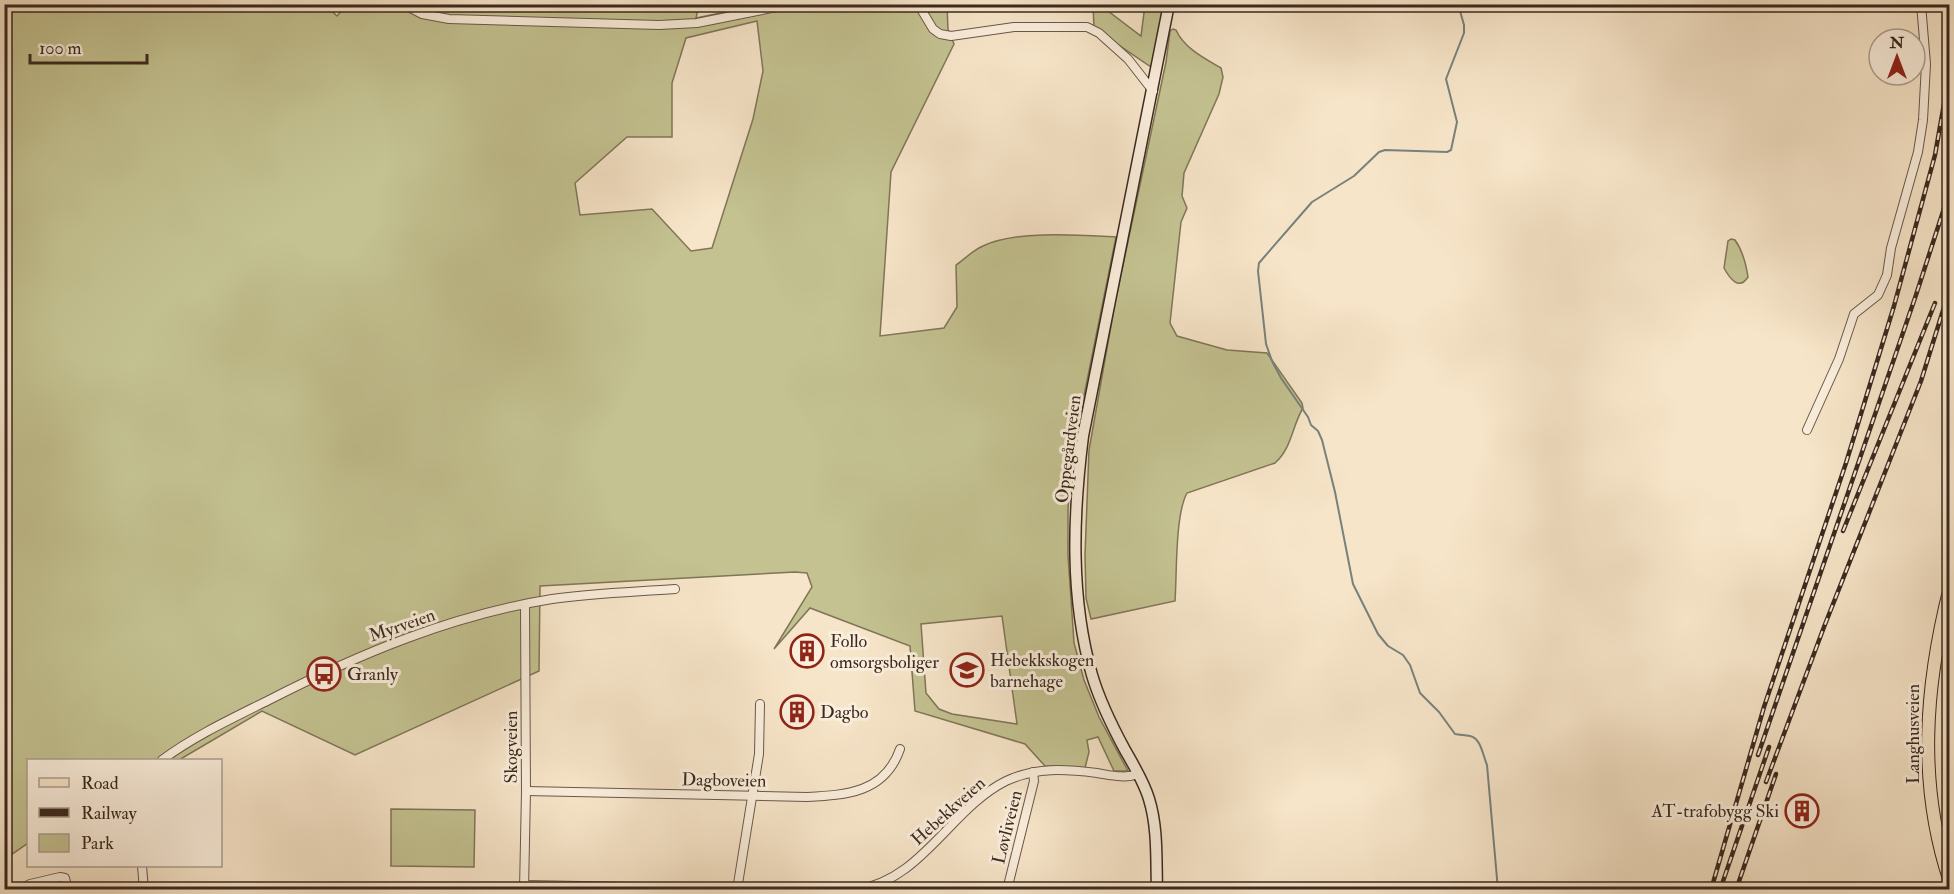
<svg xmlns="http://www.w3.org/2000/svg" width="1954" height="894" viewBox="0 0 1954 894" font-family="'IM FELL Double Pica',serif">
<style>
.green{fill:#c4c291;stroke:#7f7658;stroke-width:1.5;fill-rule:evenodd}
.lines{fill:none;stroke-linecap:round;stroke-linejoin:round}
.stream{stroke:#77827d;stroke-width:2}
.minor-casing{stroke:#69584a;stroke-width:10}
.secondary-casing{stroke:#3a291f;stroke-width:13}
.primary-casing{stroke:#3a291f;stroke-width:14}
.minor{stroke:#faeedc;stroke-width:8}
.secondary{stroke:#faeedc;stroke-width:10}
.primary{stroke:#f7e5c9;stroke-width:12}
.rail-casing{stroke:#3a291f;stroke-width:4.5}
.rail{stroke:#faeedc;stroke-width:2;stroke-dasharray:7;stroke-linecap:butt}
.labels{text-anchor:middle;stroke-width:6;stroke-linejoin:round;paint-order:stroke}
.street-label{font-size:18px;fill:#3a291f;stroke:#faeedc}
.poi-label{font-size:18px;fill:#3a291f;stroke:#faeedc;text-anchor:start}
</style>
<rect width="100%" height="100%" fill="#f7e5c9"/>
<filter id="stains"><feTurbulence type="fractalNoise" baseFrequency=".00333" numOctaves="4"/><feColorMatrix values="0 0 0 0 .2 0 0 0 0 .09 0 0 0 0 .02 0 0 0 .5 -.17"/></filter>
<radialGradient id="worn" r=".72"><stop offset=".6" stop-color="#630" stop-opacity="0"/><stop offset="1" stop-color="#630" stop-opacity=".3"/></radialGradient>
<g class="green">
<path d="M 324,4 L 337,16 L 348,4 L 699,5 L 696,18 L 760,5 L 947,5 L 948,29 L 954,44 L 891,172 L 880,336 L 944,328 L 957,307 L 956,265 C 965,259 973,250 983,246 C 1016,230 1079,235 1116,237 L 1073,450 L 1068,509 L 1068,555 L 1074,643 L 1084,680 L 1099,717 L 1128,771 L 1114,771 L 1098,737 L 1087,740 L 1089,752 L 1085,768 L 1045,766 L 1025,744 L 915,711 L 910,646 L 810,608 L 774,649 L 812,587 L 807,573 L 795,572 L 540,586 L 539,671 L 355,755 L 262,711 L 179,760 L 28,760 L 28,843 L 5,859 L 4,5 ZM 757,21 L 763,71 L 753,119 L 712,248 L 691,251 L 652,209 L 580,215 L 575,183 L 627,137 L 672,137 L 672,83 L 686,38 ZM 1002,616 L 1017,724 L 952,714 L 939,709 L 926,693 L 921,624 Z"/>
<polygon points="1093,5 1100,5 1141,36 1145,5 1166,5 1151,67 1094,28"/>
<path d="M 1173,29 L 1176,30 C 1184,48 1204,58 1221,68 L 1223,77 L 1219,94 L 1184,173 L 1182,196 L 1187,208 L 1181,222 L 1170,323 L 1177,336 L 1227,350 L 1267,353 L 1302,403 L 1303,408 C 1292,426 1292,448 1275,463 L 1187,493 C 1175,515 1177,573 1175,601 L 1091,619 L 1086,598 L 1085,555 L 1089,450 L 1115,303 L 1166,62 L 1170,31 Z"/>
<path d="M 1731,239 L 1735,240 C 1743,251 1746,264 1748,277 C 1739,291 1730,279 1724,268 L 1728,241 Z"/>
<path d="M 1949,661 L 1950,800 L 1949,800 C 1942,755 1942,706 1949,661 Z"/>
<polygon points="391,809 475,810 474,867 391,866"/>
</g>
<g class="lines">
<path class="stream" d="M 1458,4 L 1464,25 L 1464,33 L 1446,79 L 1457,122 L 1451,150 L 1447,152 L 1385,150 L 1379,152 L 1354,176 L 1312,202 L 1259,263 L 1258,271 L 1266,344 L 1272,361 L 1281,378 L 1308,417 L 1311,425 L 1318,431 L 1322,440 L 1335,492 L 1353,584 L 1378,634 L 1388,646 L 1403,655 L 1410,665 L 1420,693 L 1439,712 L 1455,734 C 1460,735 1465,735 1470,736 C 1481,738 1483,756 1487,765 L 1498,890"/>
<g class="minor-casing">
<g id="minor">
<polyline points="403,4 422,14 449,19 659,25 697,23 792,4"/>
<polyline points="918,4 933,29 940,34 951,36 1014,27 1087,27 1099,33 1128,59 1153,91"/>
<polyline points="1807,430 1839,359 1854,314 1878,295 1887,275 1891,248 1918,152 1923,120 1926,64 1921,4"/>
<path d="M 162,760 C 194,736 233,718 269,700 C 359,654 452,615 552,599 C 593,593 634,592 675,589"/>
<path d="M 526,791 L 807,797 C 846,795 885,793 900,749"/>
<polyline points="142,866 144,890"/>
<polyline points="524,885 805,890"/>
<polyline points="20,890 30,884 60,877 65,878 68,890"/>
<polyline points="524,890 526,791 525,605"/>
<polyline points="737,890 759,754 760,704"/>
<path d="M 855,890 C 922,881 950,809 1006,781 C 1036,767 1065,769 1097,773 C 1110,775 1125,779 1138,774"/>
<polyline points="1007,890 1034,781 1033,772"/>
</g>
</g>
<g class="secondary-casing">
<path id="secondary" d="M 1157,890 C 1156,860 1158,828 1149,799 C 1144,782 1134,766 1125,750 C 1112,726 1100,702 1092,675 C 1070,598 1073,515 1083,436 L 1169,4"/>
</g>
<g class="primary-casing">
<path id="primary" d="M 1950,587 C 1925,686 1917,783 1950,882"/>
</g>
<use href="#minor" class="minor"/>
<use href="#secondary" class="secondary"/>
<use href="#primary" class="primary"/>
<g class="rail-casing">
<g id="rail">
<polyline points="1843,531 1935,303"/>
<polyline points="1758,755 1916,295 1950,190"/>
<polyline points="1766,782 1824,627 1921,381 1950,288"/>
<polyline points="1711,890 1764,707 1846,463 1894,306 1935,155 1950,70"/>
<polyline points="1720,890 1769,747"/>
<polyline points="1736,890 1776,774"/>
</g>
</g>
<use href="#rail" class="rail"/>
</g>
<defs>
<g id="building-ring" transform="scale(1.725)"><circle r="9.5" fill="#faeedc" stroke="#8f2418" stroke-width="1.5"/><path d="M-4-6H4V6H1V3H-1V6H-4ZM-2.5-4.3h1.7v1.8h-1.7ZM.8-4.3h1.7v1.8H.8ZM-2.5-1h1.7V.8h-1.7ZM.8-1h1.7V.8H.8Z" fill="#8f2418"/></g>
<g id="school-ring" transform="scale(1.725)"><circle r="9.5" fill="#faeedc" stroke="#8f2418" stroke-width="1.5"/><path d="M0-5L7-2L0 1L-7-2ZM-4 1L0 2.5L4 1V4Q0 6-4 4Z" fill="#8f2418"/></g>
<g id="bus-ring" transform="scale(1.725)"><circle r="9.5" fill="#faeedc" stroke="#8f2418" stroke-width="1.5"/><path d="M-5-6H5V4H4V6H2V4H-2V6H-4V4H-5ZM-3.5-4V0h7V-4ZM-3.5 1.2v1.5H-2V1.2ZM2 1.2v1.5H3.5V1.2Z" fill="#8f2418"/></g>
</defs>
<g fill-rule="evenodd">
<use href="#building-ring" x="807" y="651"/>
<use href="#school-ring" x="967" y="670"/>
<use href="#bus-ring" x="324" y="674"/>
<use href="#building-ring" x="797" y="712"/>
<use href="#building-ring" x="1802" y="811"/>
</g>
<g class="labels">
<g class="street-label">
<text transform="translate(1068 449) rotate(-83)" y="6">Oppegårdveien</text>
<text transform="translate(402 625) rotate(-19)" y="6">Myrveien</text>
<text transform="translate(1913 734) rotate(-90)" y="6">Langhusveien</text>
<text transform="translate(511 747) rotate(-90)" y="6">Skogveien</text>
<text transform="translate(724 780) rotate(1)" y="6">Dagboveien</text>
<text transform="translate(948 811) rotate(-42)" y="6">Hebekkveien</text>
<text transform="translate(1007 827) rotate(-76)" y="6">Løvliveien</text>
</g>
<g class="poi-label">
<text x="830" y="647">Follo<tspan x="830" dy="21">omsorgsboliger</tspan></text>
<text x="990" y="666">Hebekkskogen<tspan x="990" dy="21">barnehage</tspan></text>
<text x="347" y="680">Granly</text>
<text x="820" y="718">Dagbo</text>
<text x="1779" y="817" text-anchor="end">AT-trafobygg Ski</text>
</g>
</g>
<rect width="1954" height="894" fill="none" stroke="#f7e5c9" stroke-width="24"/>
<rect x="6" y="6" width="1942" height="882" fill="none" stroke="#3a291f" stroke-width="3"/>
<rect x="12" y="12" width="1930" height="870" fill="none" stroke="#3a291f" stroke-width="1.5"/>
<rect x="27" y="759" width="195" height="108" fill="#faeedc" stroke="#ad9f90" stroke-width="1.5"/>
<rect x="39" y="778" width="30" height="9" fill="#f7e5c9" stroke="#ad9f90" stroke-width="1.5"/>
<text x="81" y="789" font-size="18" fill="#3a291f">Road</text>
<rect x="39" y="808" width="30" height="9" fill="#3a291f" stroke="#ad9f90" stroke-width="1.5"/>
<text x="81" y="819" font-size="18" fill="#3a291f">Railway</text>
<rect x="39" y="834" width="30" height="18" fill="#c4c291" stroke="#ad9f90" stroke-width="1.5"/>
<text x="81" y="849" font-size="18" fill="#3a291f">Park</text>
<g transform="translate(1897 57)"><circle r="28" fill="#faeedc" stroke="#ad9f90" stroke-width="1.5"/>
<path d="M0-4.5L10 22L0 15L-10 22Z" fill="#8f2418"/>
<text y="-9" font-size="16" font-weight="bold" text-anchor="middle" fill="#3a291f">N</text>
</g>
<path d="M30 54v9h117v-9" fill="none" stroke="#3a291f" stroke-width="3"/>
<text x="39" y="54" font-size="18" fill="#3a291f" stroke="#faeedc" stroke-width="4.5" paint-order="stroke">100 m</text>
<rect width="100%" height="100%" filter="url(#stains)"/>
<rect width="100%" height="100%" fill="url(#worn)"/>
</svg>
